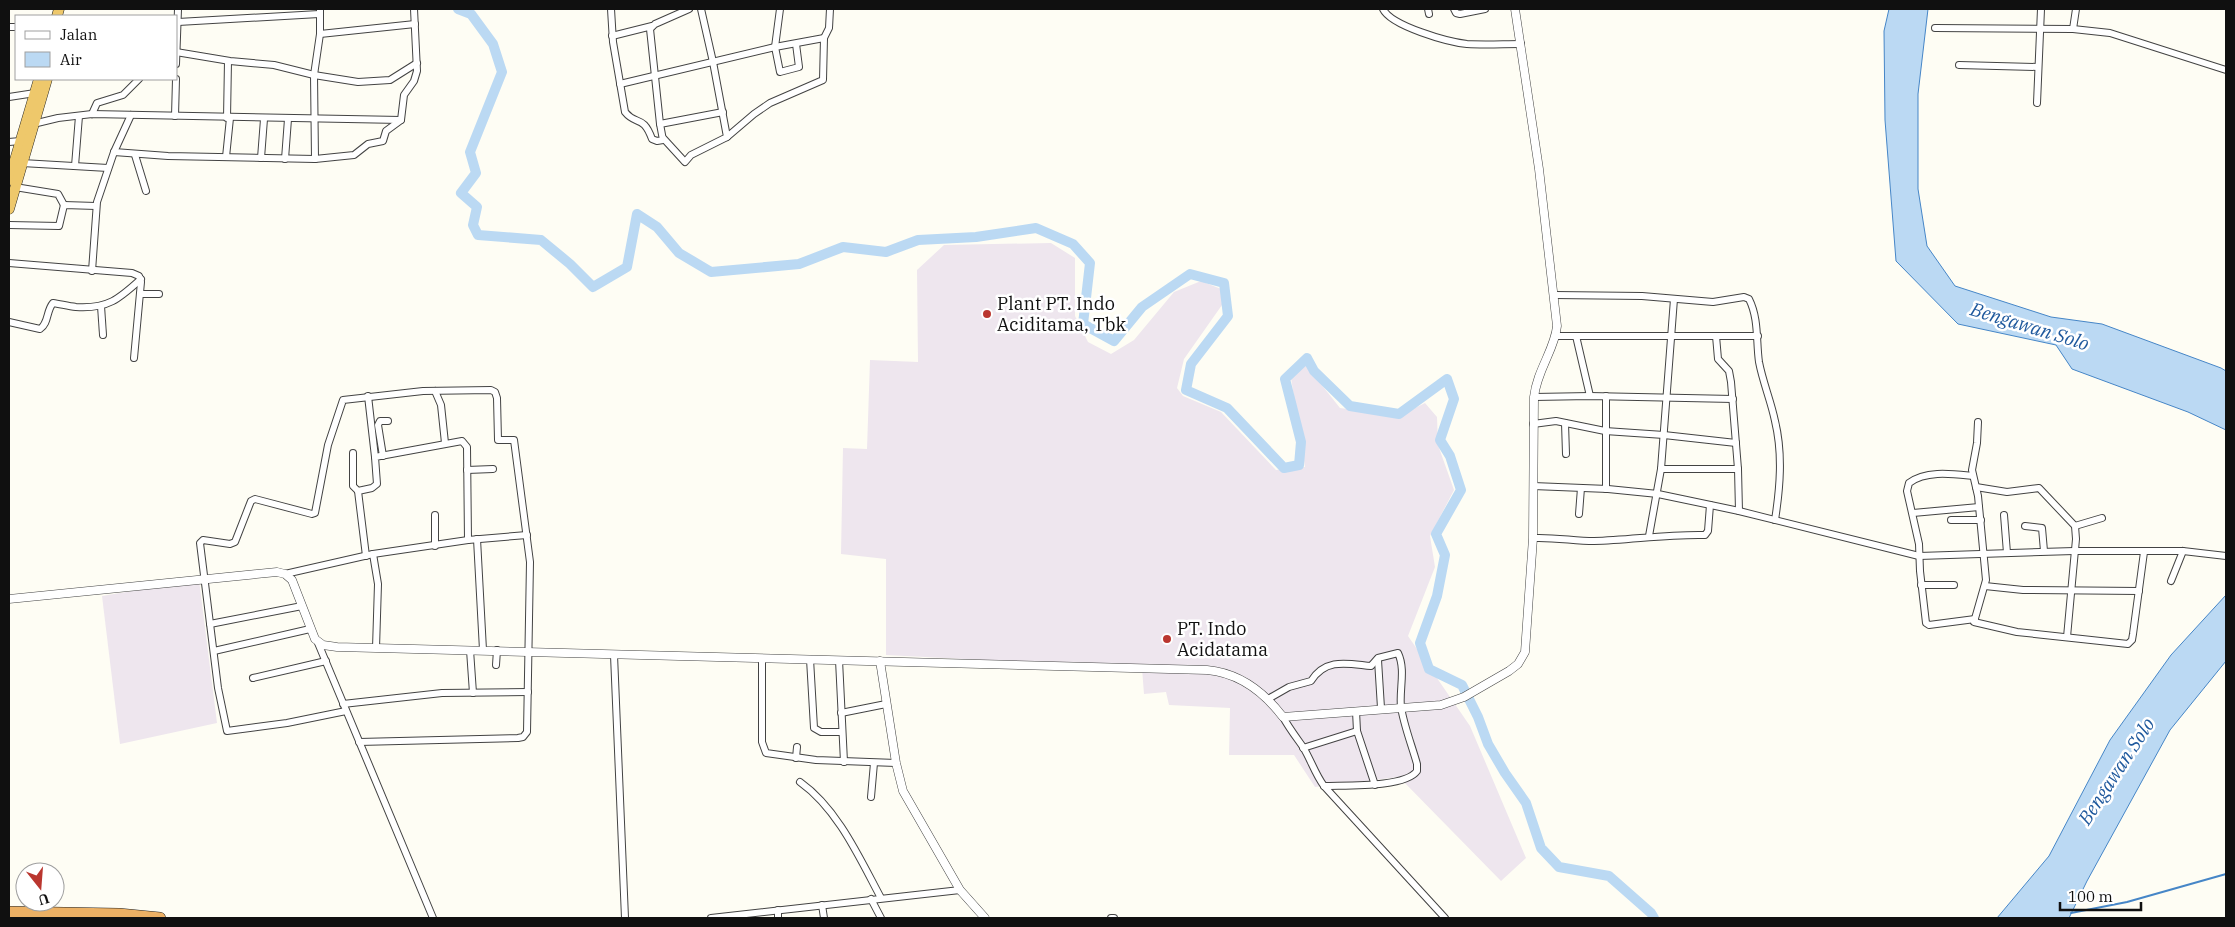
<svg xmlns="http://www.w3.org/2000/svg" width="2235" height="927" viewBox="0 0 2235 927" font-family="'IBM Plex Serif',serif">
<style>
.industrial{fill:#eee6ee}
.water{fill:#bbd9f3;stroke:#4686c7}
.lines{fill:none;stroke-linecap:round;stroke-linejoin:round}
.stream{stroke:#4686c7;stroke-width:2}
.river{stroke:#bbd9f3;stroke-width:10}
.minor-casing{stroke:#434343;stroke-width:8}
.tertiary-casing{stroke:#434343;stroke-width:9}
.trunk-casing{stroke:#212121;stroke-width:11}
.motorway-casing{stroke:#212121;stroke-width:12}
.minor{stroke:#fff;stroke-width:6}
.tertiary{stroke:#fff;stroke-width:8}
.trunk{stroke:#eec86b;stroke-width:10}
.motorway{stroke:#ecb064;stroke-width:11}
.poi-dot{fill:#ba362f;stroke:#fff;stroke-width:2}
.labels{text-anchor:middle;stroke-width:5;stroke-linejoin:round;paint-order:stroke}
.poi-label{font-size:18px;fill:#101010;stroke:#fff;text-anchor:start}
.water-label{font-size:19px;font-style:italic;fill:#1f599d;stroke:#fff}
</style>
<rect width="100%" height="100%" fill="#fefdf4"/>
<g class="industrial">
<polygon points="1051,243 1075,258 1075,316 1088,342 1111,354 1134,340 1174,292 1201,281 1221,289 1222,305 1184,359 1177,388 1183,396 1221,412 1276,470 1305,467 1291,378 1305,364 1340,408 1399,416 1425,403 1437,417 1438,445 1454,490 1430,536 1435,567 1408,636 1470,726 1526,858 1501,881 1399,777 1315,787 1294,755 1229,755 1230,708 1169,705 1166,692 1144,694 1142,668 886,655 886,559 841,554 843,448 867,449 870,360 918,362 917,270 944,245"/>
<polygon points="199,580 217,723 120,744 102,596"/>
</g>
<g class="water">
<polygon points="1889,9 1928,9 1918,94 1918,189 1927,246 1955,286 2051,317 2102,324 2221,368 2226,371 2226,430 2188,412 2072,369 2056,345 1958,324 1896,261 1885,120 1884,31"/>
<polygon points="2226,595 2226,661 2170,730 2087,881 2069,918 1997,918 2049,856 2110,740 2171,655"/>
</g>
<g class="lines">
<polyline class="stream" points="2071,913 2127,902 2226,874"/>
<polyline class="river" points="458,9 471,14 493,44 502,72 470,152 476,173 461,193 477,207 473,225 478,235 541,240 570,264 593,287 627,267 637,214 657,227 679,253 711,272 799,264 843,247 886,252 918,240 976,237 1036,228 1073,244 1090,263 1083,324 1114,341 1142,307 1190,274 1224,283 1228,316 1191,364 1186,390 1227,408 1284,468 1299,465 1301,442 1285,379 1307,358 1314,371 1350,406 1399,414 1447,379 1454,399 1440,440 1450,456 1461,490 1436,534 1445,555 1437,596 1420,643 1429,669 1462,685 1478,717 1488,744 1505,773 1526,803 1541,848 1559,867 1609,876 1651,913 1654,918"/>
<g class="minor-casing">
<g id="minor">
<path d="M 611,9 L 613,42 L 625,112 C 636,126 643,114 652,139 L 657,141 L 663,140 L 660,124 L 650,29 L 655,24 L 689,9"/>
<polyline points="780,9 775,47 780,72 799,67 796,44"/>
<path d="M 1383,9 C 1391,26 1448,42 1467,44 C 1485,45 1503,44 1521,44"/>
<polyline points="1428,9 1429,14"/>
<polyline points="1454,9 1456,13 1460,14 1485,9"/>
<polyline points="178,22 319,14"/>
<polyline points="9,27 16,27"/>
<polyline points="1935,28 2073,29 2110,33 2226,70"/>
<polyline points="2073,29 2076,9"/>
<polyline points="320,34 415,24"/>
<polyline points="612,36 652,26"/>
<polyline points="176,52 230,61 274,65 314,75 358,82 390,80 417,63"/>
<polyline points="176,64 178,9"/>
<polyline points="1959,65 2038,67"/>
<polyline points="620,84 775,47 824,38"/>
<polyline points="9,97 35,93"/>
<polyline points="2037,103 2041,9"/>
<polyline points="92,114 97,103 123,95 139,79"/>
<polyline points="175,116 176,79"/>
<polyline points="227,118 228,61"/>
<polyline points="33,124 58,118 92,114 401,120"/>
<polyline points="660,124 723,112"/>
<polyline points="727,137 754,114 770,103 823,80 824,38 829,28 830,9"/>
<polyline points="664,139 685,162 691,155 727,137 713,62 701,9"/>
<polyline points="9,142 20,141"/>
<polyline points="114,152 168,156 315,159 354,155 368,144 383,141 386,131 401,120 404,95 414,81 417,71 414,9"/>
<polyline points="135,155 146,191"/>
<polyline points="226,157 230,118"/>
<polyline points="261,158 264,119"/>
<polyline points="285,159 288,119"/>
<polyline points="315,159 314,75 320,34 320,9"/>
<polyline points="22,163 108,168"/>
<polyline points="75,166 79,116"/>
<polyline points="15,187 58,194 64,205"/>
<polyline points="9,225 59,226 64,205 96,206"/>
<polyline points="9,263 132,273 139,276 141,282 134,358"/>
<polyline points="92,271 97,202 114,152 131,115"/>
<polyline points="140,294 159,294"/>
<path d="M 1555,295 L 1642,296 L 1713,302 L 1744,297 L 1749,299 C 1759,319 1756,341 1759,362 C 1763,383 1771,401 1775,421 C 1783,454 1780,488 1775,520"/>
<polyline points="101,306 103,335"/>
<path d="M 9,322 L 40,329 C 49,323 46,311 53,303 C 60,304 68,306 76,307 C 108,309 119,299 141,279"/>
<polyline points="1556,336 1758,336"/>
<polyline points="1576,336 1590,396"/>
<polyline points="1716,336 1718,359 1729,371 1731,382 1738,469 1739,511"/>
<polyline points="435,391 441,405 445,443"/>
<polyline points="368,396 375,457"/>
<polyline points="1534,397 1590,396 1733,399"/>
<polyline points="1978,422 1977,443 1972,470 1978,496 1986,580 1974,622 2017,632 2128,644 2132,640 2133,634 2144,552"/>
<polyline points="1565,423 1566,454"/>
<polyline points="1533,424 1556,421 1605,431 1664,435 1736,443"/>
<polyline points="353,453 353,486 358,491"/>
<polyline points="383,456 378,425 380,421 388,421"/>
<polyline points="1661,469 1738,469"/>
<polyline points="467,470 493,469"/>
<path d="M 1973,476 C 1953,474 1926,470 1909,483 L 1907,491 L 1919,544 L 1920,571 L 1926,623 L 1929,625 L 1975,619"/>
<polyline points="1533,486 1608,489 1658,494 1739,511 1919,556 2074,551 2183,551 2226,556"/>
<polyline points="1976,487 2007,492 2039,488 2075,526 2076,539 2067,637"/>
<polyline points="1606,489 1606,396"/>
<polyline points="1913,513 1979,507"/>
<polyline points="1579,514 1581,488"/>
<polyline points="435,515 435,546"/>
<polyline points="2004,515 2007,553"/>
<polyline points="1951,520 1981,520"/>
<polyline points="2025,526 2042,528 2044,551"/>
<polyline points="2075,526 2102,518"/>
<polyline points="1649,536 1661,469 1674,299"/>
<path d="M 1533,538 C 1555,537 1574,541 1594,541 C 1631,540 1668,534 1705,535 L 1708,531 L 1710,505"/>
<polyline points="477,539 483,650"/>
<polyline points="373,554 378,584 376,648"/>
<polyline points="366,556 358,491 372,488 377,484 375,457 462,441 467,447 468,540"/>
<polyline points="285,574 373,554 468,540 527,535"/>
<polyline points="2171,581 2183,551"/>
<polyline points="1921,585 1954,585"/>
<polyline points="1985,586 2023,590 2139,591"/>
<polyline points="210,624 302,606"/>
<polyline points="318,643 433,918"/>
<polyline points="470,650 473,693"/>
<polyline points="214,651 310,629"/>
<polyline points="614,655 625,918"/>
<polyline points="762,658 762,742 766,753 816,760 896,763"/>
<polyline points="810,659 814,728 821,732 842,732"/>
<polyline points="839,660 844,762"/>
<polyline points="1378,660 1381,708"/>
<polyline points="496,665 497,650"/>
<polyline points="253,678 326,661"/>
<path d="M 1268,699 L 1289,687 L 1311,681 C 1326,657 1349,664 1371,666 L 1378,658 L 1398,653 C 1406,670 1399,690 1401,707 C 1404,726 1412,746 1417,764 L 1417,771 C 1405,788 1344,785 1324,786"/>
<polyline points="343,704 442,693 528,692"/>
<polyline points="346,711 287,723 227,731 218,688 200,543 203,540 230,544 235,542 251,501 255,499 312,514 315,513 328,445 343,400 423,391 491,390 495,392 497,398 498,440 514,440 530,562 527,732 523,737 518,738 359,742"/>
<polyline points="1356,711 1357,731 1375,785"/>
<polyline points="841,713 886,704"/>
<path d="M 1283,717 C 1289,728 1296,737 1303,747 C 1311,760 1315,774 1324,786 L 1445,918"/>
<polyline points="1303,748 1357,731"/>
<polyline points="796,758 797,747"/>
<path d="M 800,782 C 838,809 860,859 881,898"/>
<polyline points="871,797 874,763"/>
<polyline points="871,899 881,918"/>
<polyline points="822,905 824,918"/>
<polyline points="778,910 778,918"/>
<polyline points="711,918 960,890"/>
<polyline points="1111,918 1114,918"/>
</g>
</g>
<g class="tertiary-casing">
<g id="tertiary">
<path d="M 9,599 L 277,572 L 285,574 L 292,580 L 315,639 L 323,645 L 337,647 L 1207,670 C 1240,673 1264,692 1283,717 L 1441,705 L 1464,697 L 1509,671 L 1518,664 L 1525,652 L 1533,538 L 1534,397 C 1537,370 1555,349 1557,326 L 1539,169 L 1515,9"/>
<polyline points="880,661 896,763 903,791 960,890 985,918"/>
</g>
</g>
<g class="trunk-casing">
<g id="trunk">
<polyline points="57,16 59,9"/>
<polyline points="9,180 39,79"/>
<polyline points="9,209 47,79"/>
</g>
</g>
<g class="motorway-casing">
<polyline id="motorway" points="9,912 119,914 160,918"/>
</g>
<use href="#minor" class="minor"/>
<use href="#tertiary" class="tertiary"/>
<use href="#trunk" class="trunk"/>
<use href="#motorway" class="motorway"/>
</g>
<g class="poi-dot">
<circle cx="987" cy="314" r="5"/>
<circle cx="1167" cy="639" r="5"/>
</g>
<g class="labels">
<g class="poi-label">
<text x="997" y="310">Plant PT. Indo<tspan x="997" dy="21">Aciditama, Tbk</tspan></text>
<text x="1177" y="635">PT. Indo<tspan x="1177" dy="21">Acidatama</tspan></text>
</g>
<g class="water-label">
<text transform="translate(2030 326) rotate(17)" y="7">Bengawan Solo</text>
<text transform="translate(2116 771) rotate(-57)" y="7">Bengawan Solo</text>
</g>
</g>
<rect width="2235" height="927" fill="none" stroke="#101010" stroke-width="20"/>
<rect x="15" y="15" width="162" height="65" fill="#ffffff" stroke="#9f9f9f"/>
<rect x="25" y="31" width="25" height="8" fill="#ffffff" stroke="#9f9f9f"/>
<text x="60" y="40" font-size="15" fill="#101010">Jalan</text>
<rect x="25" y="52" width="25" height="15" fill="#bbd9f3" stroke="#9f9f9f"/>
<text x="60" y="65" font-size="15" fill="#101010">Air</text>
<g transform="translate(40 887) rotate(163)"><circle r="24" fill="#ffffff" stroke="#9f9f9f"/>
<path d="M0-4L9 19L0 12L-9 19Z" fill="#ba362f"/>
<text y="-8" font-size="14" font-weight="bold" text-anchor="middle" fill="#101010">U</text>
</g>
<path d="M2060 902v8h81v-8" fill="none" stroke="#101010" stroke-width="2.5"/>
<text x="2068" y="902" font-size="15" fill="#101010" stroke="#ffffff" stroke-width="4" paint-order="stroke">100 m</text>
</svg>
